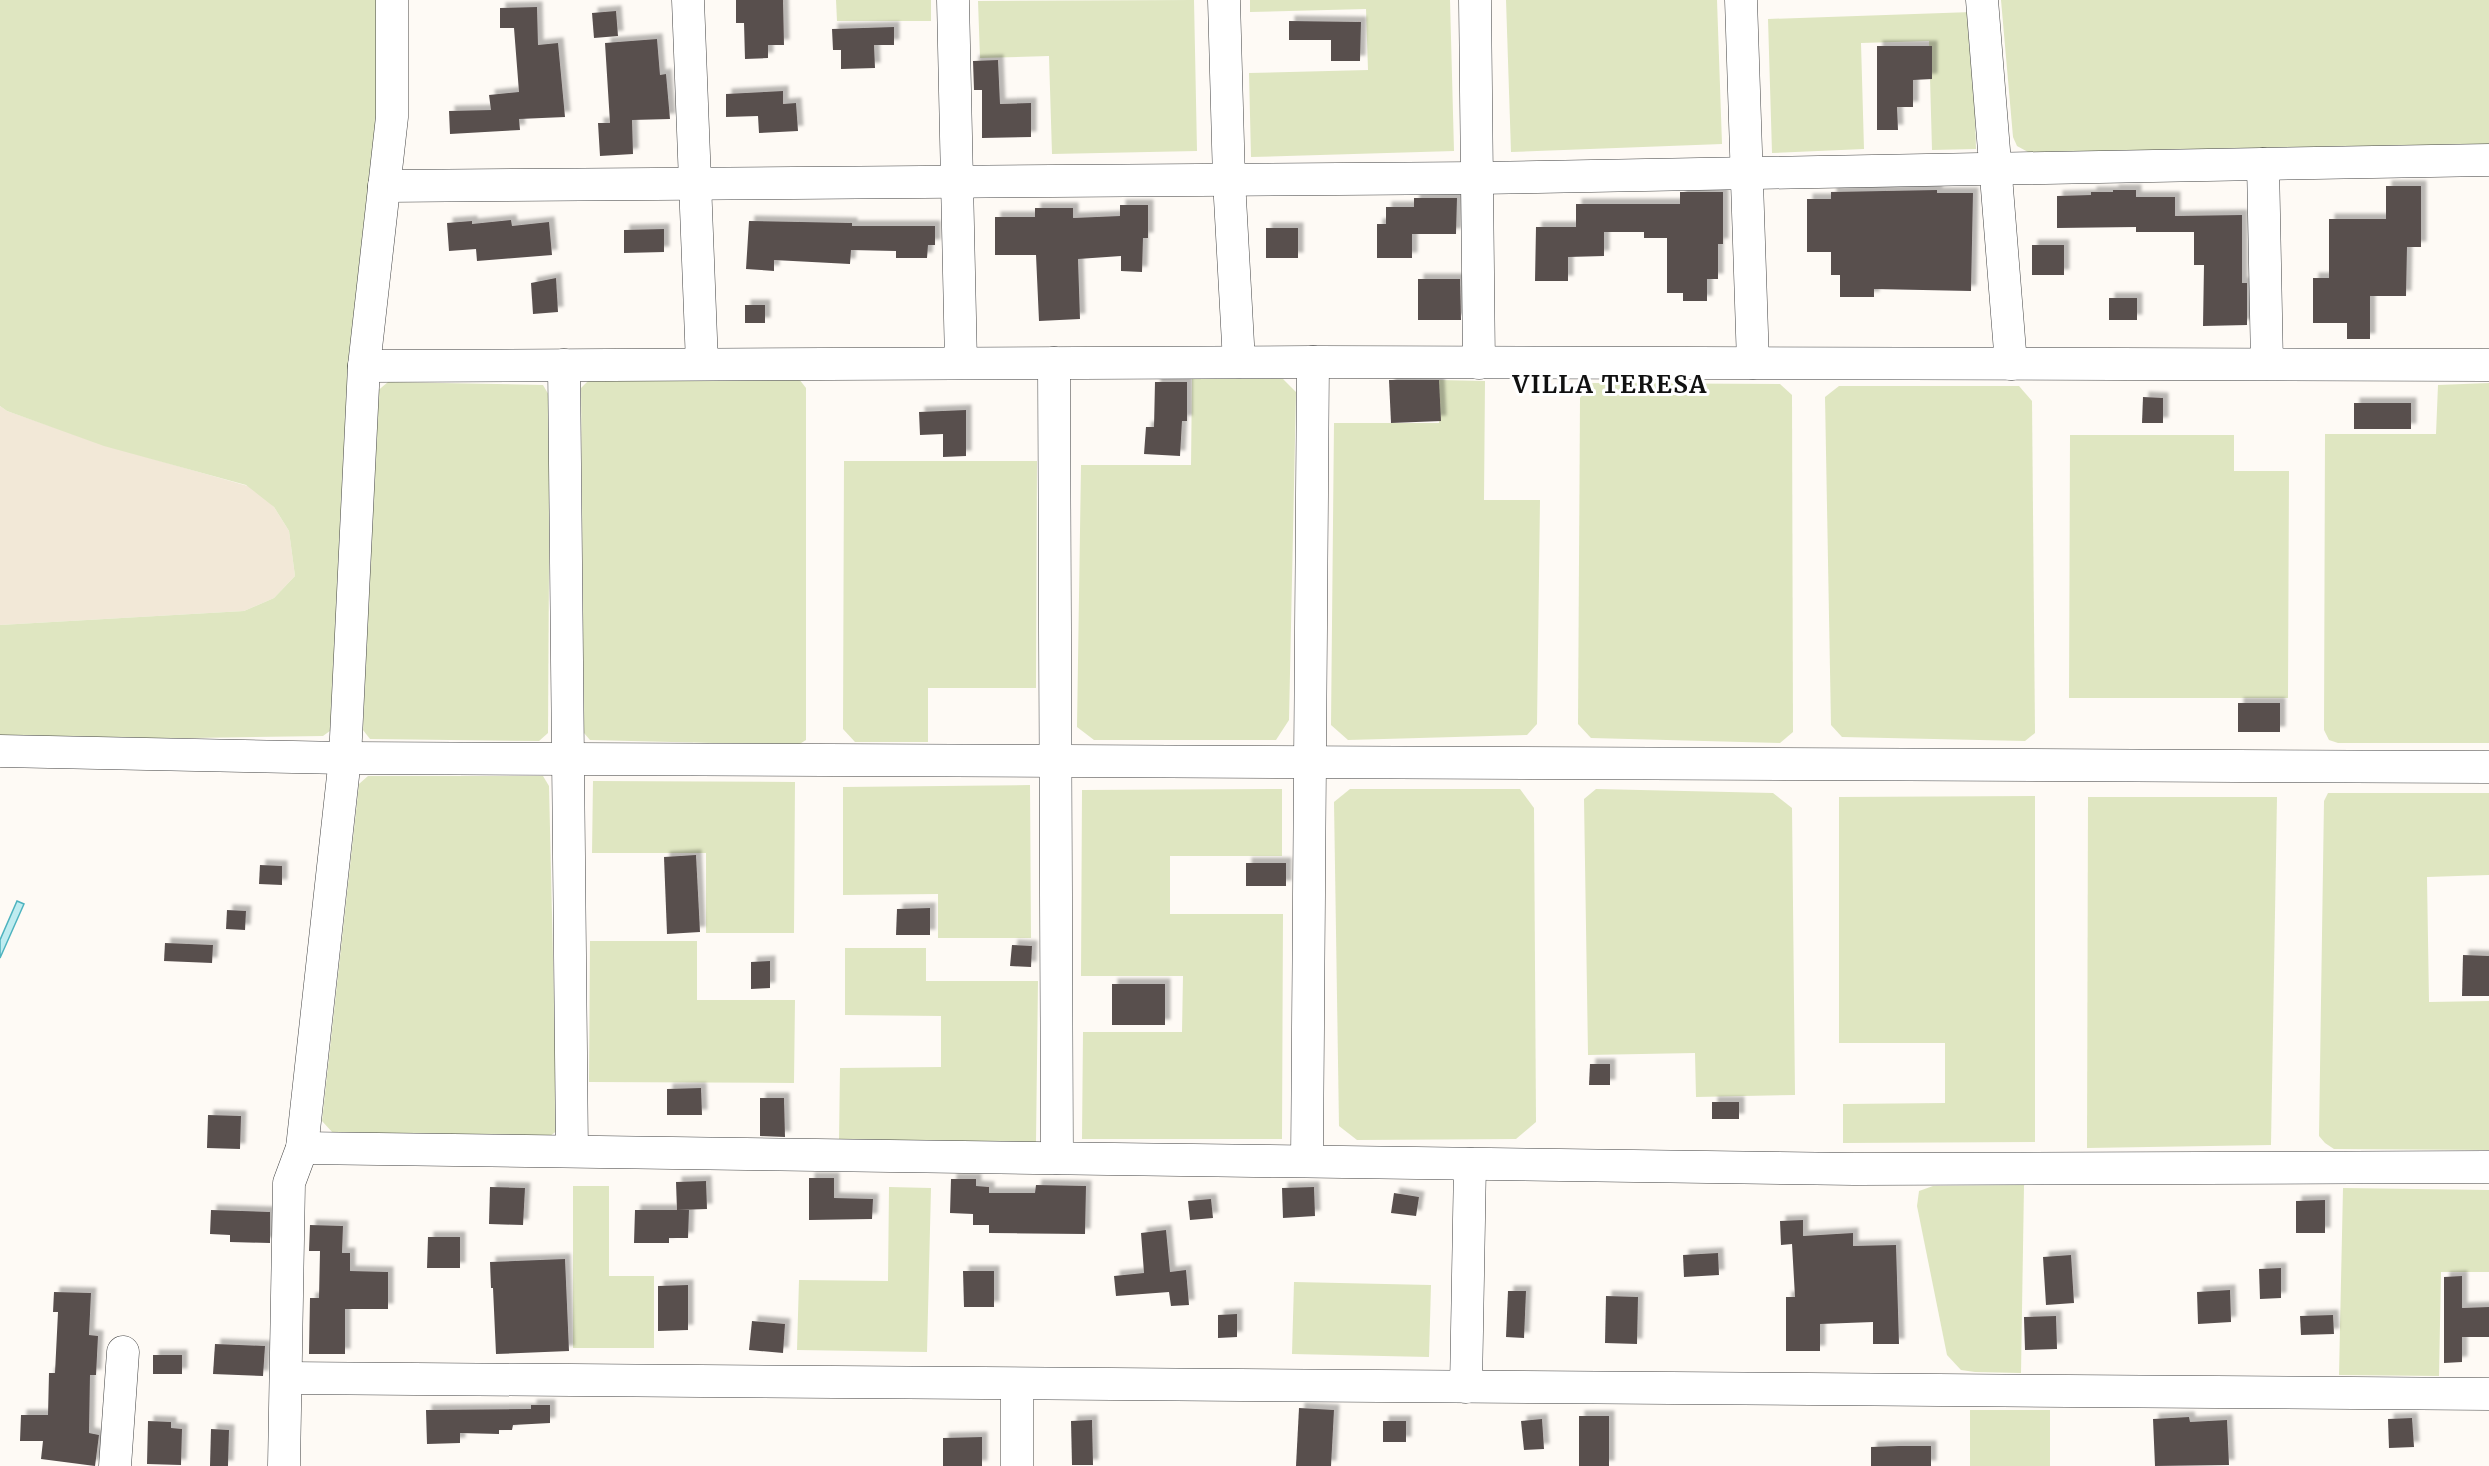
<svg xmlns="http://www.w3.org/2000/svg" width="2489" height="1466" viewBox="0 0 2489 1466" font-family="Merriweather,serif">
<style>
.farmland{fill:#f2e8d7}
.green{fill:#dfe6c1}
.water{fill:#bfecf0;stroke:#4eb3bf;stroke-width:1.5}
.building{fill:#584f4e;filter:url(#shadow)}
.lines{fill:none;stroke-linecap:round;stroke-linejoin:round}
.minor-casing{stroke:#444;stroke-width:33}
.minor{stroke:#fff;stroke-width:32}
.labels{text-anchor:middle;stroke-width:6;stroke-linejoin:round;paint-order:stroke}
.district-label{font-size:24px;font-weight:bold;letter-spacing:1.5px;fill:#111;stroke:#fff}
</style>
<defs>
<filter id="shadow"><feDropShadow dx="5.5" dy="-5.5" stdDeviation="1.5" flood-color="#0004"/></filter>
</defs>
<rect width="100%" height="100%" fill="#fefaf5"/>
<polygon class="farmland" points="0,406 7,411 104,445 255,488 274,507 289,531 295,576 274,598 244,611 0,625"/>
<g class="green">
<polygon points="0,0 383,0 381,88 334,728 323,736 0,741 0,625 244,611 274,598 295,576 289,531 274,507 246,485 104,446 7,411 0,406"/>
<polygon points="836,0 931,0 931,21 837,21"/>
<polygon points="1194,0 1197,151 1052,154 1049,56 980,58 978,1"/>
<polygon points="1250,0 1450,0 1454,151 1251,157 1249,73 1368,70 1366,9 1250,12"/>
<polygon points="1506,0 1717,0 1722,144 1511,152"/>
<polygon points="2001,0 2489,0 2489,147 2028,152 2017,146 2013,137"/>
<polygon points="1972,12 1976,149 1932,150 1929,41 1861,43 1864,149 1772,153 1768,19"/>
<polygon points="1192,378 1283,379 1296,392 1289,720 1276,740 1094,740 1077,727 1081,465 1191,465"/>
<polygon points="799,379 806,388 806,740 798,745 590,740 584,733 581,388 589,380"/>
<polygon points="1439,380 1485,381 1484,500 1540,500 1537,724 1527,735 1348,740 1331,725 1334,423 1439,423"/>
<polygon points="388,382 543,385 550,397 548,733 539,741 370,739 363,730 375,393"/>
<polygon points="1591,383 1780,384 1792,395 1793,732 1780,743 1591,738 1578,724 1580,398"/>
<polygon points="2489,383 2489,743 2338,743 2329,740 2324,730 2325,434 2436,434 2438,385"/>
<polygon points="1839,386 2019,386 2032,401 2035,733 2025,741 1842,737 1831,725 1825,397"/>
<polygon points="2070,435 2234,435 2234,471 2289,471 2288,698 2069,698"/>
<polygon points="844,461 1037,461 1036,688 928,688 928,742 855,742 843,729"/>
<polygon points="368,776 543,776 549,786 557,1131 547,1138 333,1133 322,1121 359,784"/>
<polygon points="593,781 795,782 794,933 706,933 706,853 592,853"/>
<polygon points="1030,785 1031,938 938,938 938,894 843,895 843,787"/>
<polygon points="1282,789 1282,856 1170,856 1170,914 1283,914 1282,1139 1082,1139 1083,1032 1182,1032 1183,976 1081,976 1082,790"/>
<polygon points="1350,789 1520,789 1534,808 1536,1122 1516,1139 1357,1140 1339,1126 1334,802"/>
<polygon points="1596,789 1773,793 1792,808 1795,1095 1696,1097 1695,1053 1588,1055 1584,799"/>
<polygon points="2328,793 2489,793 2489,875 2427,877 2429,1002 2489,1001 2489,1150 2334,1149 2325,1143 2319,1136 2324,801"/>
<polygon points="2035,796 2035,1142 1843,1143 1843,1104 1945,1103 1945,1043 1839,1043 1839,797"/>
<polygon points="2088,797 2277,797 2271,1145 2087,1148"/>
<polygon points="590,941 697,941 697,1000 795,1000 794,1083 589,1082"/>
<polygon points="845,948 926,948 926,981 1038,981 1036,1142 839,1141 840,1068 941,1067 941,1016 845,1015"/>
<polygon points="2024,1185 2021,1373 1975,1372 1961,1370 1947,1355 1917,1206 1919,1191 1933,1186"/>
<polygon points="573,1186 609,1186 609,1276 654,1276 654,1348 573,1348"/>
<polygon points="889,1187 931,1188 927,1352 797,1350 799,1280 888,1281"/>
<polygon points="2343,1188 2489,1190 2489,1272 2441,1272 2439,1376 2339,1375"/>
<polygon points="1294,1282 1431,1285 1429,1357 1292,1354"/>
<rect x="1970" y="1410" width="80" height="56"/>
</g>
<polygon class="water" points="17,901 24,904 0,958 0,940"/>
<g class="building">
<polygon points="736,0 783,0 784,45 768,45 768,58 745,59 744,23 736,23"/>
<polygon points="537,7 538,45 558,43 565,117 519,119 520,130 450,134 449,111 491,110 489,95 519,92 514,28 500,28 500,8"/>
<polygon points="616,11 618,36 594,38 592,13"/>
<polygon points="1289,21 1361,22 1360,61 1331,61 1331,40 1289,40"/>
<polygon points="894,27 894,45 874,45 875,68 841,69 841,50 833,50 832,29"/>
<polygon points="657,39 660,75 666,74 670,119 632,120 633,154 600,156 598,123 610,123 605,43"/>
<polygon points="1877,46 1932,46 1932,79 1913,80 1913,107 1897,107 1898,130 1877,130"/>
<polygon points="998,60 1000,104 1031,103 1031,137 982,138 982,90 974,90 973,61"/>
<polygon points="783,91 783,104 796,103 798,131 759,133 758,116 726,117 726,94"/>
<polygon points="2386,186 2421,186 2421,247 2407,247 2406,296 2370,296 2370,339 2347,339 2347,323 2313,323 2313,278 2329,278 2329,219 2386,219"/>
<polygon points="1937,190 1937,193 1973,193 1971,291 1874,289 1874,297 1840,297 1840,275 1831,275 1831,252 1807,252 1807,199 1831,199 1831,192"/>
<polygon points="2113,190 2136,190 2136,197 2175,197 2175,216 2242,215 2242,283 2247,283 2247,325 2203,326 2204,265 2194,265 2194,232 2136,232 2136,227 2057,228 2057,196 2091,195 2091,192 2113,192"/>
<polygon points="1680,192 1723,192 1723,244 1718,244 1718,279 1707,279 1707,301 1683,301 1683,293 1667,293 1667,238 1644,238 1644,232 1604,232 1604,256 1568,257 1568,281 1535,281 1536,227 1576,227 1576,204 1680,204"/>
<polygon points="1414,198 1457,198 1456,234 1412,234 1412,258 1377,258 1377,224 1386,224 1386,207 1414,207"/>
<polygon points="1120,205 1148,205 1148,238 1143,238 1142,272 1121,271 1121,256 1078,259 1080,319 1039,321 1036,255 995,255 995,217 1035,217 1035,208 1073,208 1073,218 1120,216"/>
<polygon points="511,220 512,226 549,222 552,255 477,261 476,249 449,251 447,223 472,221 472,224"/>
<polygon points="749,221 852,223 852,226 935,226 935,245 928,245 927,258 896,258 896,251 851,250 850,264 774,260 774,271 746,269"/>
<rect x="1266" y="228" width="32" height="30"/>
<polygon points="664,229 664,252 624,253 624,230"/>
<rect x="2032" y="245" width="32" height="30"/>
<polygon points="556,278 558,312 533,314 531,283"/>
<polygon points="1418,279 1460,279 1461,320 1418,320"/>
<rect x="2109" y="298" width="28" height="22"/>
<rect x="745" y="305" width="20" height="18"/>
<polygon points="1389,380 1439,380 1441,421 1391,423"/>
<polygon points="1155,382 1187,382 1187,421 1182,421 1180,456 1144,454 1146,427 1154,427"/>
<polygon points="2143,397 2163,398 2163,423 2142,423"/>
<rect x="2354" y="403" width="57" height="26"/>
<polygon points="966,410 966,456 943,457 943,434 920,435 919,412"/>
<rect x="2238" y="703" width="42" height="29"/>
<polygon points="696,855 700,932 667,934 664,857"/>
<rect x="1246" y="863" width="40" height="23"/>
<polygon points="260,865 282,866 282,885 259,884"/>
<polygon points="930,908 930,935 896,935 897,909"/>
<polygon points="227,910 246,911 245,930 226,929"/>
<polygon points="165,943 213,945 212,963 164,961"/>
<polygon points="1012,945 1032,946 1031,967 1010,966"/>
<polygon points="2463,955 2489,956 2489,996 2462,996"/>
<polygon points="770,961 770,988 751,989 751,962"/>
<rect x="1112" y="984" width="53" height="41"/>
<polygon points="1590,1064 1610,1064 1610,1085 1589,1085"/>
<polygon points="701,1088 702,1115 667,1115 667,1089"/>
<polygon points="760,1098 784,1098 785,1137 760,1136"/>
<rect x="1712" y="1102" width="27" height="17"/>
<polygon points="208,1115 241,1116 240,1149 207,1148"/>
<polygon points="809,1178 834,1178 834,1198 873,1199 872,1219 809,1220"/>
<polygon points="951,1179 976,1179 976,1186 989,1187 989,1193 1035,1193 1036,1185 1086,1186 1085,1234 989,1233 989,1225 973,1225 973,1214 950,1213"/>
<polygon points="706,1181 707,1209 677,1210 676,1182"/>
<polygon points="490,1187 525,1188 523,1225 489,1224"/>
<polygon points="1314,1187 1315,1216 1283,1218 1282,1188"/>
<polygon points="1394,1193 1419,1197 1416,1216 1391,1213"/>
<polygon points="1211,1199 1213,1218 1190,1220 1188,1201"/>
<polygon points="2325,1200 2325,1233 2296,1233 2296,1201"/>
<polygon points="211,1210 270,1212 270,1243 230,1242 230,1235 210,1234"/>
<polygon points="635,1210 689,1210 688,1238 669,1238 669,1243 634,1243"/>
<polygon points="1803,1220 1803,1236 1853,1233 1853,1246 1896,1245 1899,1344 1873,1344 1873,1322 1820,1324 1820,1351 1786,1351 1786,1297 1795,1297 1792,1244 1781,1245 1780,1221"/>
<polygon points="310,1225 343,1226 342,1253 350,1253 350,1271 388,1272 388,1309 345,1309 345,1354 309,1354 310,1298 319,1298 320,1251 309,1251"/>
<polygon points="1166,1230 1170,1272 1186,1270 1189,1305 1171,1306 1169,1292 1116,1296 1114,1276 1144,1273 1141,1233"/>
<polygon points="428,1237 460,1237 460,1268 427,1268"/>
<polygon points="1718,1253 1719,1275 1684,1277 1683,1255"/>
<polygon points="2071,1255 2074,1303 2046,1305 2043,1257"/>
<polygon points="565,1259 569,1351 496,1354 493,1288 491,1288 490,1262"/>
<polygon points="2281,1268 2281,1298 2260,1299 2259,1269"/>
<polygon points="963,1271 994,1271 994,1307 964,1307"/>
<polygon points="2462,1276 2462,1308 2489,1307 2489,1337 2462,1337 2462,1362 2444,1363 2444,1277"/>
<polygon points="688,1285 688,1330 658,1331 658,1286"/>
<polygon points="2230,1290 2231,1322 2198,1324 2197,1292"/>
<polygon points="1508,1291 1526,1291 1524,1338 1506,1337"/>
<polygon points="54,1292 91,1293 89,1335 98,1336 96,1375 90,1375 89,1433 99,1435 95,1466 41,1459 43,1441 20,1441 21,1415 48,1415 49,1373 55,1373 58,1312 53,1312"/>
<polygon points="1606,1296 1638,1297 1637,1344 1605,1343"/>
<polygon points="1237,1314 1237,1337 1218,1338 1218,1315"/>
<polygon points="2333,1315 2334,1334 2301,1335 2300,1316"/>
<polygon points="2056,1316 2057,1349 2025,1350 2024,1317"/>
<polygon points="752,1321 785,1324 783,1353 749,1350"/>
<polygon points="215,1344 265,1346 263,1376 213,1374"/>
<rect x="153" y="1355" width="29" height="19"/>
<polygon points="531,1405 550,1405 550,1423 513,1425 512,1430 499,1430 499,1434 460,1433 460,1443 427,1444 426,1410 531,1409"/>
<polygon points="1299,1408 1334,1410 1331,1466 1296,1466"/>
<rect x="1579" y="1416" width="30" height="50"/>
<polygon points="2189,1417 2190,1422 2227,1420 2229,1465 2155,1466 2153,1419"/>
<polygon points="2412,1418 2414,1447 2389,1448 2388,1419"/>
<polygon points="1542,1419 1544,1449 1524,1450 1521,1421"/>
<polygon points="1092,1420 1093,1465 1072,1465 1071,1421"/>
<polygon points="148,1421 171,1422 171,1428 182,1429 181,1465 147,1464"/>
<rect x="1383" y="1421" width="23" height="21"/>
<polygon points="211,1429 229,1430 228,1466 210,1466"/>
<polygon points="982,1437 982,1466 943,1466 943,1438"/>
<polygon points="1899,1446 1931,1446 1931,1466 1871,1466 1871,1447"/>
</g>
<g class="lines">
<g class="minor-casing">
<g id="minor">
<polyline points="688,0 702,364"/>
<polyline points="953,0 961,363"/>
<polyline points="1224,0 1229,180 1239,362"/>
<polyline points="1475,0 1479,363"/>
<polyline points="1741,0 1753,363"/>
<polyline points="1982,0 2011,364"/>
<polyline points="2263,164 2267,364"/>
<polyline points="384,186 1477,178 2489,160"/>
<polyline points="1054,363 1057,1158"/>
<polyline points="564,365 572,1151"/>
<polyline points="364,366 1313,362 2489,365"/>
<polyline points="0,751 345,758 2489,767"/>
<polyline points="302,1148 1854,1169 2489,1167"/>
<polyline points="1307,1161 1313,362"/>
<polyline points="286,1378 2489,1394"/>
<polyline points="1466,1387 1470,1164"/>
<polyline points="115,1466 123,1352"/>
<polyline points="284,1466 289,1183 302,1148 345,758 364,366 392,117 392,0"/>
<polyline points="1017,1466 1017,1384"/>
</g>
</g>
<use href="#minor" class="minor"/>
</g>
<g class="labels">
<g class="district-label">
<text x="1610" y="393">VILLA TERESA</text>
</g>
</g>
</svg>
